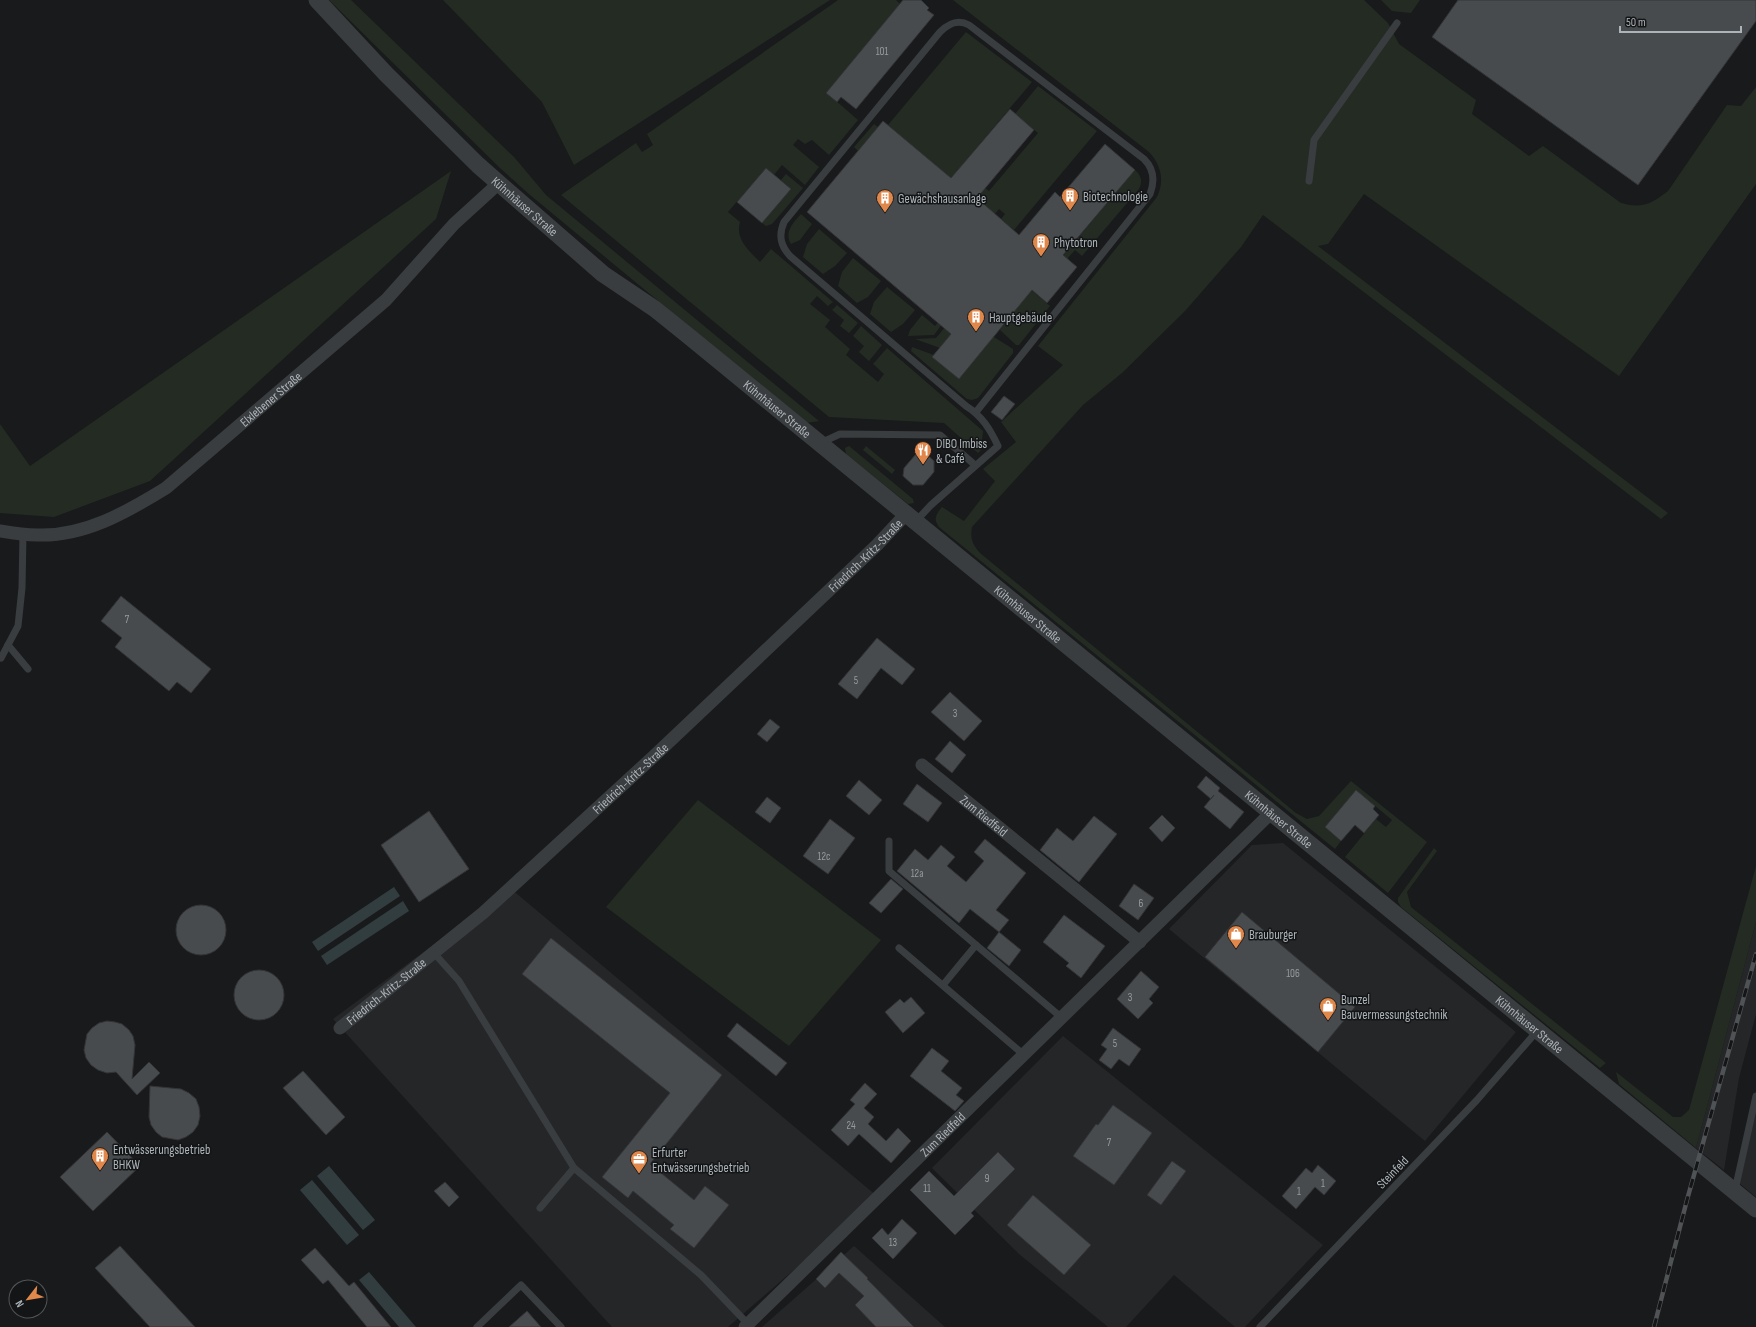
<svg xmlns="http://www.w3.org/2000/svg" width="1756" height="1327" viewBox="0 0 1756 1327" font-family="'Sofia Sans Condensed',sans-serif">
<style>
.built{fill:#252628}
.green{fill:#242b23}
.water{fill:#323d40}
.building{fill:#484b4d;stroke:#333437}
.lines{fill:none;stroke-linecap:round;stroke-linejoin:round}
.service{stroke:#3a3d40;stroke-width:7}
.minor{stroke:#3a3d40;stroke-width:13}
.tertiary{stroke:#3a3d40;stroke-width:17}
.rail-casing{stroke:#505356;stroke-width:4.5}
.rail{stroke:#141516;stroke-width:3;stroke-dasharray:9;stroke-linecap:butt}
.labels{text-anchor:middle;stroke-width:3;stroke-linejoin:round;paint-order:stroke}
.number-label{font-size:11px;fill:#949a9e}
.poi-label{font-size:13px;fill:#adb4b9;stroke:#141516;text-anchor:start}
.street-label{font-size:13px;fill:#adb4b9;stroke:#141516}
</style>
<rect width="100%" height="100%" fill="#191a1b"/>
<g class="built">
<polygon points="1283,843 1516,1032 1425,1141 1169,929 1252,845"/>
<polygon points="510,888 878,1197 728,1327 612,1327 333,1019"/>
<polygon points="1756,922 1756,1014 1739,1078 1724,1170 1696,1148"/>
<polygon points="1063,1036 1323,1245 1245,1327 1235,1327 1174,1275 1126,1327 1108,1327 1019,1254 932,1168"/>
<polygon points="1756,1105 1756,1197 1738,1182"/>
<polygon points="854,1246 945,1327 762,1327"/>
</g>
<g class="green">
<polygon points="329,0 351,0 514,157 546,195 819,421 806,423 530,195 500,168"/>
<polygon points="443,0 830,0 574,165 542,102"/>
<path d="M 838,0 L 896,0 L 900,4 L 827,93 L 858,120 L 829,155 L 812,140 L 805,144 L 798,139 L 793,145 L 819,167 L 805,185 L 782,165 L 774,175 L 766,168 L 728,212 L 740,222 C 735,239 749,251 760,262 L 771,249 L 833,302 L 828,306 L 817,296 L 810,304 L 830,320 L 825,327 L 850,349 L 846,355 L 878,382 L 884,374 L 873,364 L 887,348 L 983,431 L 981,450 L 978,453 L 944,423 L 829,417 L 561,195 L 636,143 L 642,152 L 653,145 L 647,134 Z"/>
<path d="M 953,0 L 1364,0 L 1388,23 L 1399,44 L 1476,100 L 1472,114 L 1529,156 L 1543,146 L 1621,203 C 1642,209 1651,204 1668,191 L 1727,105 L 1741,106 L 1756,87 L 1756,184 L 1619,376 L 1364,194 L 1328,244 L 1318,246 L 1668,513 L 1661,519 L 1263,215 L 1241,247 L 1185,311 L 1122,373 L 1083,405 L 972,527 C 970,538 972,544 980,553 L 1296,813 L 1307,819 L 1319,816 L 1351,781 L 1427,842 L 1388,893 L 1345,857 L 1376,819 L 1386,827 L 1392,820 L 1356,790 L 1325,827 L 1341,841 L 1335,849 L 939,527 C 933,519 936,514 942,507 L 964,521 L 995,481 L 983,469 L 1016,442 L 1001,422 L 1063,365 L 1038,346 L 1157,197 C 1165,180 1161,165 1149,152 Z"/>
<polygon points="1381,0 1420,0 1411,13 1392,11"/>
<polygon points="966,32 1032,82 951,178 888,125"/>
<polygon points="1038,86 1097,131 1014,230 1001,219 1005,214 999,209 995,214 977,198 985,188 989,191 1038,133 1015,114"/>
<polygon points="874,124 878,127 858,151 854,147"/>
<path d="M 1135,170 C 1141,175 1143,181 1139,189 L 1082,256 L 1075,250 L 1067,259 L 1063,256 Z"/>
<polygon points="451,171 436,219 150,481 54,517 0,513 0,424 30,466"/>
<polygon points="786,174 803,188 772,224 766,226 762,223 791,189 781,180"/>
<path d="M 801,214 L 812,224 L 800,240 L 791,244 C 784,232 793,223 801,214 Z"/>
<polygon points="819,229 847,253 835,266 823,274 803,257 807,244"/>
<polygon points="853,258 881,281 868,297 857,303 838,286 842,272"/>
<polygon points="991,258 934,335 908,336 910,330 922,315 935,326"/>
<polygon points="999,263 1050,306 1019,345 1016,345 1000,330 1018,307"/>
<polygon points="887,287 915,310 903,324 891,332 870,314 874,302"/>
<polygon points="837,305 858,323 849,333 840,326 844,320 832,310"/>
<polygon points="960,309 967,315 940,348 915,339 936,338"/>
<polygon points="861,326 882,345 869,361 859,352 864,346 853,336"/>
<polygon points="994,337 1013,349 1013,353 978,398 972,400 967,399 911,351 912,347 934,355 932,357"/>
<polygon points="849,446 913,499 914,503 908,504 846,454 845,448"/>
<polygon points="866,446 895,470 892,474 863,450"/>
<polygon points="698,800 881,940 789,1046 606,907"/>
<polygon points="1434,848 1437,851 1407,892 1411,907 1606,1063 1600,1068 1401,907 1398,902 1398,898"/>
<polygon points="1756,866 1756,922 1696,1148 1619,1084 1616,1072 1673,1117 1681,1117 1689,1110"/>
</g>
<g class="water">
<polygon points="394,887 400,896 318,951 312,942"/>
<polygon points="403,901 409,911 327,965 321,956"/>
<polygon points="329,1166 375,1220 363,1230 317,1176"/>
<polygon points="312,1180 359,1235 347,1245 300,1190"/>
<polygon points="369,1272 416,1327 399,1327 359,1280"/>
</g>
<g class="building">
<polygon points="903,0 921,0 929,8 927,10 934,15 856,109 841,97 837,102 826,93"/>
<polygon points="1458,0 1756,0 1756,21 1638,185 1432,37"/>
<polygon points="1010,109 1034,130 977,198 1019,235 1055,192 1060,197 1105,144 1135,170 1063,255 1077,267 1047,303 1032,290 959,379 932,357 951,334 807,212 883,121 951,178"/>
<polygon points="766,168 791,189 762,223 737,202"/>
<polygon points="1004,396 1015,404 1002,420 991,412"/>
<polygon points="925,453 934,461 934,472 923,485 913,485 903,476 904,468 916,454"/>
<polygon points="121,596 211,669 191,693 177,682 169,691 115,647 122,638 101,621"/>
<polygon points="877,638 915,669 902,685 881,668 857,699 838,684"/>
<polygon points="950,692 982,721 964,741 931,712"/>
<polygon points="770,719 780,727 767,742 757,734"/>
<polygon points="950,741 966,755 952,773 935,759"/>
<polygon points="1206,776 1220,788 1218,791 1244,812 1230,829 1204,807 1214,795 1211,799 1197,787"/>
<polygon points="859,780 882,800 869,815 846,796"/>
<polygon points="917,784 942,803 928,822 903,804"/>
<polygon points="1356,790 1375,806 1373,809 1379,815 1364,833 1355,825 1341,841 1325,827"/>
<polygon points="767,797 781,808 770,823 755,812"/>
<polygon points="429,811 469,869 419,902 381,845"/>
<polygon points="1162,815 1175,828 1162,842 1149,828"/>
<polygon points="1094,816 1117,834 1079,882 1040,850 1057,828 1073,841"/>
<polygon points="830,819 855,838 828,874 803,856"/>
<polygon points="985,839 1026,873 996,910 1009,920 999,932 970,909 959,923 897,871 915,849 928,860 941,845 955,857 947,866 966,882 984,861 974,852"/>
<polygon points="891,879 903,889 881,913 869,903"/>
<polygon points="1134,884 1154,898 1138,920 1119,906"/>
<circle cx="201" cy="930" r="25"/>
<polygon points="1242,912 1355,1007 1318,1052 1205,957"/>
<polygon points="1064,915 1105,946 1081,978 1066,966 1069,963 1043,942"/>
<polygon points="999,932 1021,950 1009,966 987,948"/>
<polygon points="551,938 722,1075 650,1164 694,1200 705,1186 729,1205 694,1248 670,1229 674,1225 633,1191 628,1198 602,1177 670,1093 522,974"/>
<circle cx="259" cy="995" r="25"/>
<polygon points="1141,971 1159,987 1149,999 1153,1003 1138,1019 1117,999"/>
<polygon points="911,997 925,1013 903,1033 885,1012 900,999 904,1003"/>
<polygon points="107,1021 115,1022 122,1024 129,1030 133,1036 135,1045 132,1079 149,1062 160,1073 137,1095 116,1072 107,1073 98,1070 91,1065 86,1058 84,1050 87,1034 92,1028 99,1023"/>
<polygon points="737,1023 787,1063 776,1076 727,1036"/>
<polygon points="1113,1028 1141,1049 1129,1066 1119,1059 1111,1069 1099,1060 1107,1049 1101,1045"/>
<polygon points="932,1048 949,1061 941,1071 962,1088 956,1095 964,1101 955,1111 910,1076"/>
<polygon points="303,1071 345,1117 326,1135 283,1088"/>
<polygon points="865,1083 877,1094 864,1108 874,1117 868,1124 886,1141 898,1128 911,1141 891,1163 859,1134 848,1146 831,1130 855,1104 850,1100"/>
<polygon points="150,1086 181,1089 189,1093 196,1099 199,1107 200,1116 198,1125 193,1132 186,1137 178,1140 162,1137 156,1132 151,1125 149,1117"/>
<polygon points="1113,1105 1152,1133 1114,1185 1073,1156 1096,1124 1098,1125"/>
<polygon points="107,1132 140,1166 93,1211 60,1177"/>
<polygon points="998,1152 1015,1169 971,1213 974,1216 955,1235 910,1190 929,1171 954,1196"/>
<polygon points="1172,1161 1186,1171 1161,1205 1147,1195"/>
<polygon points="1318,1165 1336,1181 1324,1195 1315,1187 1296,1209 1282,1196 1306,1168 1312,1173"/>
<polygon points="445,1182 459,1197 449,1207 434,1191"/>
<polygon points="1033,1195 1091,1245 1064,1275 1007,1225"/>
<polygon points="902,1219 917,1233 893,1259 872,1238 882,1228 888,1235"/>
<polygon points="120,1246 195,1327 150,1327 95,1268"/>
<polygon points="315,1248 349,1286 354,1282 391,1327 367,1327 328,1280 323,1284 301,1260"/>
<polygon points="841,1252 868,1278 867,1279 914,1327 876,1327 855,1305 864,1296 839,1273 825,1288 816,1279"/>
<polygon points="527,1311 541,1327 509,1327"/>
</g>
<g class="lines">
<g class="service">
<polyline points="1309,181 1314,140 1397,23"/>
<polyline points="822,445 827,440 840,434 940,435 975,465"/>
<path d="M 916,521 L 931,505 L 998,446 C 990,429 982,416 966,406 L 790,256 C 781,246 778,236 784,222 L 940,32 C 949,23 958,19 969,25 L 1144,159 C 1154,169 1155,181 1150,194 L 976,412"/>
<polyline points="8,645 28,669"/>
<polyline points="1,658 18,626 22,588 23,534"/>
<polyline points="889,841 889,871 976,945"/>
<polyline points="899,948 1024,1055"/>
<polyline points="434,953 459,981 574,1168 701,1275 748,1324"/>
<polyline points="943,985 976,945 1062,1018"/>
<polyline points="1735,1190 1756,1096"/>
<polyline points="540,1208 574,1168"/>
<polyline points="477,1327 521,1285 561,1327"/>
<polyline points="1260,1327 1477,1100 1538,1030"/>
</g>
<g class="minor">
<path id="s1" d="M 0,531 C 12,533 25,535 37,535 C 84,537 127,512 166,488 L 386,300 L 454,224 L 499,183"/>
<path id="s2" d="M 922,765 L 1140,942"/>
<path id="s3" d="M 340,1028 L 483,913 L 653,757 L 877,545 L 906,514"/>
<path id="s4" d="M 745,1327 L 1271,813"/>
</g>
<path class="tertiary" id="s5" d="M 317,0 L 386,74 L 478,165 L 603,274 L 655,309 L 691,338 L 1756,1209"/>
<g class="rail-casing">
<polyline id="rail" points="1654,1327 1687,1200 1756,954"/>
</g>
<use href="#rail" class="rail"/>
</g>
<defs>
<g id="building-pin" transform="scale(0.9)"><path d="M0 17L-7.5 6A9.5 9.5 0 1 1 7.5 6Z" fill="#e0874b" stroke="#141516"/><path d="M-4-6H4V6H1V3H-1V6H-4ZM-2.5-4.3h1.7v1.8h-1.7ZM.8-4.3h1.7v1.8H.8ZM-2.5-1h1.7V.8h-1.7ZM.8-1h1.7V.8H.8Z" fill="#fff"/></g>
<g id="restaurant-pin" transform="scale(0.9)"><path d="M0 17L-7.5 6A9.5 9.5 0 1 1 7.5 6Z" fill="#e0874b" stroke="#141516"/><path d="M-5-6h1v4h1v-4h1v4h1v-4h1v5L-1.5 .5V6h-2V.5L-5-1ZM5-6V6H3V1.5H1.5Q1.5-4 5-6Z" fill="#fff"/></g>
<g id="shop-pin" transform="scale(0.9)"><path d="M0 17L-7.5 6A9.5 9.5 0 1 1 7.5 6Z" fill="#e0874b" stroke="#141516"/><path d="M-5-2.5h2.3a2.7 3.5 0 0 1 5.4 0H5L5.5 6h-11ZM-1.5-2.5h3a1.5 2.3 0 0 0-3 0Z" fill="#fff"/></g>
<g id="office-pin" transform="scale(0.9)"><path d="M0 17L-7.5 6A9.5 9.5 0 1 1 7.5 6Z" fill="#e0874b" stroke="#141516"/><path d="M-6-3h4V-5.5h4V-3h4V5H-6ZM-1-4.5V-3h2v-1.5ZM-6 0V1H6V0Z" fill="#fff"/></g>
</defs>
<g fill-rule="evenodd">
<use href="#building-pin" x="1070" y="196"/>
<use href="#building-pin" x="885" y="198"/>
<use href="#building-pin" x="1041" y="242"/>
<use href="#building-pin" x="976" y="317"/>
<use href="#restaurant-pin" x="923" y="450"/>
<use href="#shop-pin" x="1236" y="934"/>
<use href="#shop-pin" x="1328" y="1006"/>
<use href="#building-pin" x="100" y="1156"/>
<use href="#office-pin" x="639" y="1159"/>
</g>
<g class="labels">
<g class="number-label">
<text x="882" y="55">101</text>
<text x="127" y="623">7</text>
<text x="856" y="684">5</text>
<text x="955" y="717">3</text>
<text x="824" y="860">12c</text>
<text x="917" y="877">12a</text>
<text x="1141" y="907">6</text>
<text x="1293" y="977">106</text>
<text x="1130" y="1001">3</text>
<text x="1115" y="1047">5</text>
<text x="851" y="1129">24</text>
<text x="1109" y="1146">7</text>
<text x="987" y="1182">9</text>
<text x="1323" y="1187">1</text>
<text x="927" y="1192">11</text>
<text x="1299" y="1195">1</text>
<text x="893" y="1246">13</text>
</g>
<g class="poi-label">
<text x="1083" y="201">Biotechnologie</text>
<text x="898" y="203">Gewächshausanlage</text>
<text x="1054" y="247">Phytotron</text>
<text x="989" y="322">Hauptgebäude</text>
<text x="936" y="448">DIBO Imbiss<tspan x="936" dy="15">&amp; Café</tspan></text>
<text x="1249" y="939">Brauburger</text>
<text x="1341" y="1004">Bunzel<tspan x="1341" dy="15">Bauvermessungstechnik</tspan></text>
<text x="113" y="1154">Entwässerungsbetrieb<tspan x="113" dy="15">BHKW</tspan></text>
<text x="652" y="1157">Erfurter<tspan x="652" dy="15">Entwässerungsbetrieb</tspan></text>
</g>
<g class="street-label">
<text dy="5" stroke="none"><textPath href="#s5" startOffset="293">Kühnhäuser Straße</textPath></text>
<text dy="5" stroke="none"><textPath href="#s1" startOffset="314">Elxlebener Straße</textPath></text>
<text dy="5" stroke="none"><textPath href="#s5" startOffset="617">Kühnhäuser Straße</textPath></text>
<text dy="5" stroke="none"><textPath href="#s3" startOffset="707">Friedrich-Kritz-Straße</textPath></text>
<text dy="5" stroke="none"><textPath href="#s5" startOffset="941">Kühnhäuser Straße</textPath></text>
<text dy="5" stroke="none"><textPath href="#s3" startOffset="383">Friedrich-Kritz-Straße</textPath></text>
<text dy="5" stroke="none"><textPath href="#s2" startOffset="80">Zum Riedfeld</textPath></text>
<text dy="5" stroke="none"><textPath href="#s5" startOffset="1265">Kühnhäuser Straße</textPath></text>
<text dy="5" stroke="none"><textPath href="#s3" startOffset="59">Friedrich-Kritz-Straße</textPath></text>
<text dy="5" stroke="none"><textPath href="#s5" startOffset="1589">Kühnhäuser Straße</textPath></text>
<text dy="5" stroke="none"><textPath href="#s4" startOffset="276">Zum Riedfeld</textPath></text>
<text transform="translate(1392 1172) rotate(-46)" y="5">Steinfeld</text>
</g>
</g>
<g transform="translate(28 1299) rotate(239)"><circle r="19" fill="#141516" stroke="#515557"/>
<path d="M0-3L7 15L0 10L-7 15Z" fill="#e0874b"/>
<text y="-6" font-size="11" font-weight="bold" text-anchor="middle" fill="#adb4b9">N</text>
</g>
<path d="M1620 26v6h121v-6" fill="none" stroke="#adb4b9" stroke-width="2"/>
<text x="1626" y="26" font-size="12" fill="#adb4b9" stroke="#141516" stroke-width="3" paint-order="stroke">50 m</text>
</svg>
